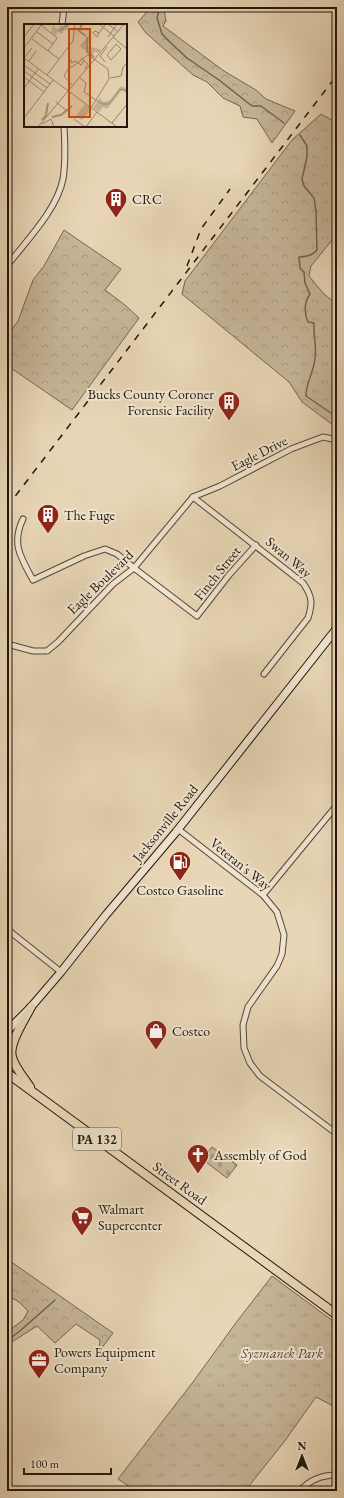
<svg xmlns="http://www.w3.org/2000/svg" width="344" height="1498" viewBox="0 0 344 1498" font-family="'EB Garamond',serif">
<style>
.forest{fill:url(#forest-crowns);stroke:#746652}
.cemetery{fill:url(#cemetery-stones);stroke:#746652}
.park{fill:url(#park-tufts);stroke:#746652}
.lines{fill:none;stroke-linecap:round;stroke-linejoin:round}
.stream{stroke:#70634f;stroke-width:1.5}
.street-casing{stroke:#534736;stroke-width:7}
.secondary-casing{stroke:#21170b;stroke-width:9}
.primary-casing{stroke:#21170b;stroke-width:10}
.street{stroke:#f0e4d0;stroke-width:5}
.secondary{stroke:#f0e4d0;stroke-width:7}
.primary{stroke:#e8d6b6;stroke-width:8}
.rail{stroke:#21170b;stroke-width:1.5;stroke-dasharray:7 7;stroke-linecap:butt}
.labels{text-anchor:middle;stroke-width:4;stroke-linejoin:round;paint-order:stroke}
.shield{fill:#f0e4d0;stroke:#5f5446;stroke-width:1}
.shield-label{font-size:13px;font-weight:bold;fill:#21170b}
.poi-label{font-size:14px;fill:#21170b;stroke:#f0e4d0;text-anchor:start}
.street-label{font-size:14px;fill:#21170b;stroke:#f0e4d0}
.park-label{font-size:14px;font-style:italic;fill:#534736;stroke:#f0e4d0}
.inset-river{fill:none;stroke:#a4957c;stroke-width:2}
.inset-road{fill:none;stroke:#988a72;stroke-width:1}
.view{fill:#ca4f0c;fill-opacity:0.15;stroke:#ca4f0c;stroke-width:2}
.inset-edge{fill:none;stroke:#21170b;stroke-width:2}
</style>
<defs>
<pattern id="forest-crowns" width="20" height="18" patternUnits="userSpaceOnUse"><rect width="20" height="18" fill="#c6b699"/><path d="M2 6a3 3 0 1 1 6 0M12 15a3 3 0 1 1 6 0" fill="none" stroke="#aa9c82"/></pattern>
<pattern id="cemetery-stones" width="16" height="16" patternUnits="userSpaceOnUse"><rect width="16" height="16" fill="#c6b699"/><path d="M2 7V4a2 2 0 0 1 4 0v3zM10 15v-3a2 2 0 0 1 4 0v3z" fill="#aa9c82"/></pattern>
<pattern id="park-tufts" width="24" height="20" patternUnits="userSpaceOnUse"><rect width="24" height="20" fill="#c6b699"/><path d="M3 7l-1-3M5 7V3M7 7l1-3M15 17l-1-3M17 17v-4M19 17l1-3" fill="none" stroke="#aa9c82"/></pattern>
</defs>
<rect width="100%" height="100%" fill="#e8d6b6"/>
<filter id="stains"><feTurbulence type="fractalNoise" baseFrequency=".005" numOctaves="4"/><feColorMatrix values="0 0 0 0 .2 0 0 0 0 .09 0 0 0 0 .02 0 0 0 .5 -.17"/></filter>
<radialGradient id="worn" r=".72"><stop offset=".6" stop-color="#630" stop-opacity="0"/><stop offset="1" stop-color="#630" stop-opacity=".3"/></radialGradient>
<g class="forest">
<polygon points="142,7 165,7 164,9 166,21 163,26 224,71 256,90 266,99 295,111 272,143 257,119 243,117 240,106 223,98 207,82 193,75 145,32 138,22 146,13"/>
<polygon points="321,114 337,123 337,234 311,266 309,276 323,293 337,305 337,428 302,402 289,382 182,294 185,281 292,140"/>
<polygon points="64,230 121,269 105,290 125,305 139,318 72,410 8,366 7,336 18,321 33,280 44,266"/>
<polygon points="7,1259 113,1333 101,1349 99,1348 100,1340 76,1324 55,1343 37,1326 7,1345 7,1332 23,1320 28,1311 19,1302 7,1295"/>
</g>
<polygon class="cemetery" points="212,1147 237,1165 227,1178 202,1159"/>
<polygon class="park" points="272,1276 337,1324 337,1408 316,1397 284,1442 245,1491 136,1491 118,1479 193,1382 235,1324"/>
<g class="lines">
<g class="stream">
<polyline points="160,7 157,18 162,34 172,44 187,58 219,80 252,106 261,106 284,123"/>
<path d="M 300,135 L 307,146 L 307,157 L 302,179 L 304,186 L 314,198 L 316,211 L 317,250 C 312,256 306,257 299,257 L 300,268 L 304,272 L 305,283 L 310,294 C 304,302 304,313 308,322 L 314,323 C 313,335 317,346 315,358 C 314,372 306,382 306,396 L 337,417"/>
<polyline points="7,1341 21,1330 55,1300"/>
</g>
<g class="street-casing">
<g id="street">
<polyline points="277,8 277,7"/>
<polyline points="62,25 64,7"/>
<path d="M 7,266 C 26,241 57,210 63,179 C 66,161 65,143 64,126"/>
<path d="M 193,497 L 303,583 C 312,596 313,603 308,618 L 264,674"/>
<path d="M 23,519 C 11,544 21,558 33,580 L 84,556 L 105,549 L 117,554 L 134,568 L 197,616 L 229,575 L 256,545"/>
<polyline points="7,644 33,651 47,651 58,642 113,584 134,568 193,497 220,486 291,449 323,437 337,440"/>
<polyline points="178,829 263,895 277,912 284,935 282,954 277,966 248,1007 243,1025 244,1048 250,1063 260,1076 337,1134"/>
<polyline points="7,884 8,930 61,972"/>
<polyline points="263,895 337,805"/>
<path d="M 300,1491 C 310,1479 322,1475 337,1475"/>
</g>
</g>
<g class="secondary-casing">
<polyline id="secondary" points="7,1031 31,1007 61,972 105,916 176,832 337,628"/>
</g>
<g class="primary-casing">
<g id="primary">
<polyline points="7,1073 337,1315"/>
<path d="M 30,1087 C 24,1078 15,1068 12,1057 C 8,1044 25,1019 31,1007"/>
</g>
</g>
<use href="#street" class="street"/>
<use href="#secondary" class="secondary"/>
<use href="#primary" class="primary"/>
<g class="rail">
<polyline points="187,266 201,229 230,189"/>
<polyline points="7,470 13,462"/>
<polyline points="7,507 337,75"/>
</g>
</g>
<defs>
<g id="building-pin" transform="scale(1.15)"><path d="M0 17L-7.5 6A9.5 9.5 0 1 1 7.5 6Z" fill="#8f2418" stroke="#f0e4d0"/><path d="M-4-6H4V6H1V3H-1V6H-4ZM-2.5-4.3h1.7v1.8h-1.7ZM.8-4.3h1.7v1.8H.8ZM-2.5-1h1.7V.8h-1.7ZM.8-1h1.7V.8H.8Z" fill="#fff"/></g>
<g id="fuel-pin" transform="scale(1.15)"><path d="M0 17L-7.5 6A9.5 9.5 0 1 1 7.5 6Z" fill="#8f2418" stroke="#f0e4d0"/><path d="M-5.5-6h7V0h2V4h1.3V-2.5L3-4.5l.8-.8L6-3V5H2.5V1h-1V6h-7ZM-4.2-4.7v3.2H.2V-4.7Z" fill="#fff"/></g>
<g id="shop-pin" transform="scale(1.15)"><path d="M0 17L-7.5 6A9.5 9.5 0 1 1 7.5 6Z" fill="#8f2418" stroke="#f0e4d0"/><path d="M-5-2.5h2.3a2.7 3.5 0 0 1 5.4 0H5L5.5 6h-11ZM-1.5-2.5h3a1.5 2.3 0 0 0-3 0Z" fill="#fff"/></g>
<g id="church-pin" transform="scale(1.15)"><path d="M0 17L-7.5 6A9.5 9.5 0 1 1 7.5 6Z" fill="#8f2418" stroke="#f0e4d0"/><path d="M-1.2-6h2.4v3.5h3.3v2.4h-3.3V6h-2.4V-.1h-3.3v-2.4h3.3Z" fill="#fff"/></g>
<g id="supermarket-pin" transform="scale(1.15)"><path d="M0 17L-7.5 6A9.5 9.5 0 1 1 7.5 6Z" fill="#8f2418" stroke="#f0e4d0"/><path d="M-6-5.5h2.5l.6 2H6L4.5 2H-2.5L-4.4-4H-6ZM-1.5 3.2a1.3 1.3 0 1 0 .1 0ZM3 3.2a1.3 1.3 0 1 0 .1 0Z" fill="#fff"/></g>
<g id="office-pin" transform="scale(1.15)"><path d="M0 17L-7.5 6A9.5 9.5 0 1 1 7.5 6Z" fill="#8f2418" stroke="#f0e4d0"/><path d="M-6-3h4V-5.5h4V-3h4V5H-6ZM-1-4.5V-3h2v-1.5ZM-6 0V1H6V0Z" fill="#fff"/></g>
</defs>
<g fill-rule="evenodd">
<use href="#building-pin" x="116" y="199"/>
<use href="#building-pin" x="229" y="402"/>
<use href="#building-pin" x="48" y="515"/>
<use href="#fuel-pin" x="180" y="862"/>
<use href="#shop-pin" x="156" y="1031"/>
<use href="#church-pin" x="198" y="1155"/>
<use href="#supermarket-pin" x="82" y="1217"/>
<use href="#office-pin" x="39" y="1360"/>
</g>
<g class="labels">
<rect class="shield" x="73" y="1128" width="48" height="22" rx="3"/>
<g class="shield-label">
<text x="97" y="1144">PA 132</text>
</g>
<g class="poi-label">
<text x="132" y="204">CRC</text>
<text x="214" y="399" text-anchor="end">Bucks County Coroner<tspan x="214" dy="16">Forensic Facility</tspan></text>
<text x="64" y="520">The Fuge</text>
<text x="180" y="895" text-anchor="middle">Costco Gasoline</text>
<text x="172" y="1036">Costco</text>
<text x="214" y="1160">Assembly of God</text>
<text x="98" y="1214">Walmart<tspan x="98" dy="16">Supercenter</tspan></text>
<text x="54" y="1357">Powers Equipment<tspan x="54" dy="16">Company</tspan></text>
</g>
<g class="street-label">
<text transform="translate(259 453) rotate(-27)" y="5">Eagle Drive</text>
<text transform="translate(289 557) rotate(40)" y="5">Swan Way</text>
<text transform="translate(217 573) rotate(-51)" y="5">Finch Street</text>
<text transform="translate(100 582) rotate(-44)" y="5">Eagle Boulevard</text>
<text transform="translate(165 823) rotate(-51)" y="5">Jacksonville Road</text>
<text transform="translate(241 864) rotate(39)" y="5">Veteran's Way</text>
<text transform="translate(180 1183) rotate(36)" y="5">Street Road</text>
</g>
<g class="park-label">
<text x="282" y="1358">Syzmanek Park</text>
</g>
</g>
<g transform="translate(24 24)">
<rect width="103" height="103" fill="#e8d6b6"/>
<path d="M 46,0 L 43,7 L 41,6 L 38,10 L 33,8 L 32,12 L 27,8 L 29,1 L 33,5 L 37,1 L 42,3 ZM 64,12 L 68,14 L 64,22 L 77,26 L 74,29 L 71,27 L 68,31 L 71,34 L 56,22 Z" fill="#c6b699"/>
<path d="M 97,62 L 102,64 L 103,70 L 98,66 L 83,85 L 79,83 L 75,88 L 69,84 L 76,74 L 80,78 L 86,76 ZM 61,80 L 68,85 L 58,96 L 52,92 Z" fill="#c6b699"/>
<path class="inset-river" d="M 58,0 L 55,7 L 62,12M 35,7 L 45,0M 63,13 L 63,28 L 70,33M 28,93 L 37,91 L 48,82M 18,96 L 22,91 L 24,79"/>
<path class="inset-road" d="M 75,0 L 90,12M 84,0 L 94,8M 17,1 L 33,14 L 24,27M 13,8 L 29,20M 75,9 L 71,7 L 69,9 L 73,13 L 75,9 L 82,0M 0,13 L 10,0M 84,13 L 93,0M 89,13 L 103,25M 8,15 L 35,35M 92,20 L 97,25 L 87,36 L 83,31 ZM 0,24 L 18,0M 0,34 L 8,24M 0,34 L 93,103M 57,34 L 64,40 L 61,45M 47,35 L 47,39 L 52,37 L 57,41 L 60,37M 5,37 L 12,27M 81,38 L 76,32 L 83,23M 0,41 L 26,60M 0,47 L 23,64M 23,51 L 49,17 L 51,0M 40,52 L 45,43 L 48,43 L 64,31 L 84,45 L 85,55 L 67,84M 40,52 L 48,61M 0,53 L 20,68M 56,54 L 62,59 L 60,68 L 78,80 L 85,80 L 96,65 L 103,67M 86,54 L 97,52 L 99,43 L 103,39M 0,64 L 14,45M 32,78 L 43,87M 0,94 L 29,56M 50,95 L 61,103M 88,99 L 103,80M 18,100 L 27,95 L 30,103M 14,103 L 100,0M 62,103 L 73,88"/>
<path class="view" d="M 45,5 L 66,5 L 66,93 L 45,93 Z"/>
<rect width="103" height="103" class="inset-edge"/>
</g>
<rect width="344" height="1498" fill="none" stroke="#e8d6b6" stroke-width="24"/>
<rect x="8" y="8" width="328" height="1482" fill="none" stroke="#21170b" stroke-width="2"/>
<rect x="12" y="12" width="320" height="1474" fill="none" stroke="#21170b"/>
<g transform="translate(302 1456)" stroke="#f0e4d0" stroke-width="3" paint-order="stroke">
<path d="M0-3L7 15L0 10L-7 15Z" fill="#21170b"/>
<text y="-6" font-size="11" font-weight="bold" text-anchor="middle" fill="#21170b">N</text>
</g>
<path d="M24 1468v6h87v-6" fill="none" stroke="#21170b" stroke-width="2"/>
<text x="30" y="1468" font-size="12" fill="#21170b" stroke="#f0e4d0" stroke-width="3" paint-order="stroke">100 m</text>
<rect width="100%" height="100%" filter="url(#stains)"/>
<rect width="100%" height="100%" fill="url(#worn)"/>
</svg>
